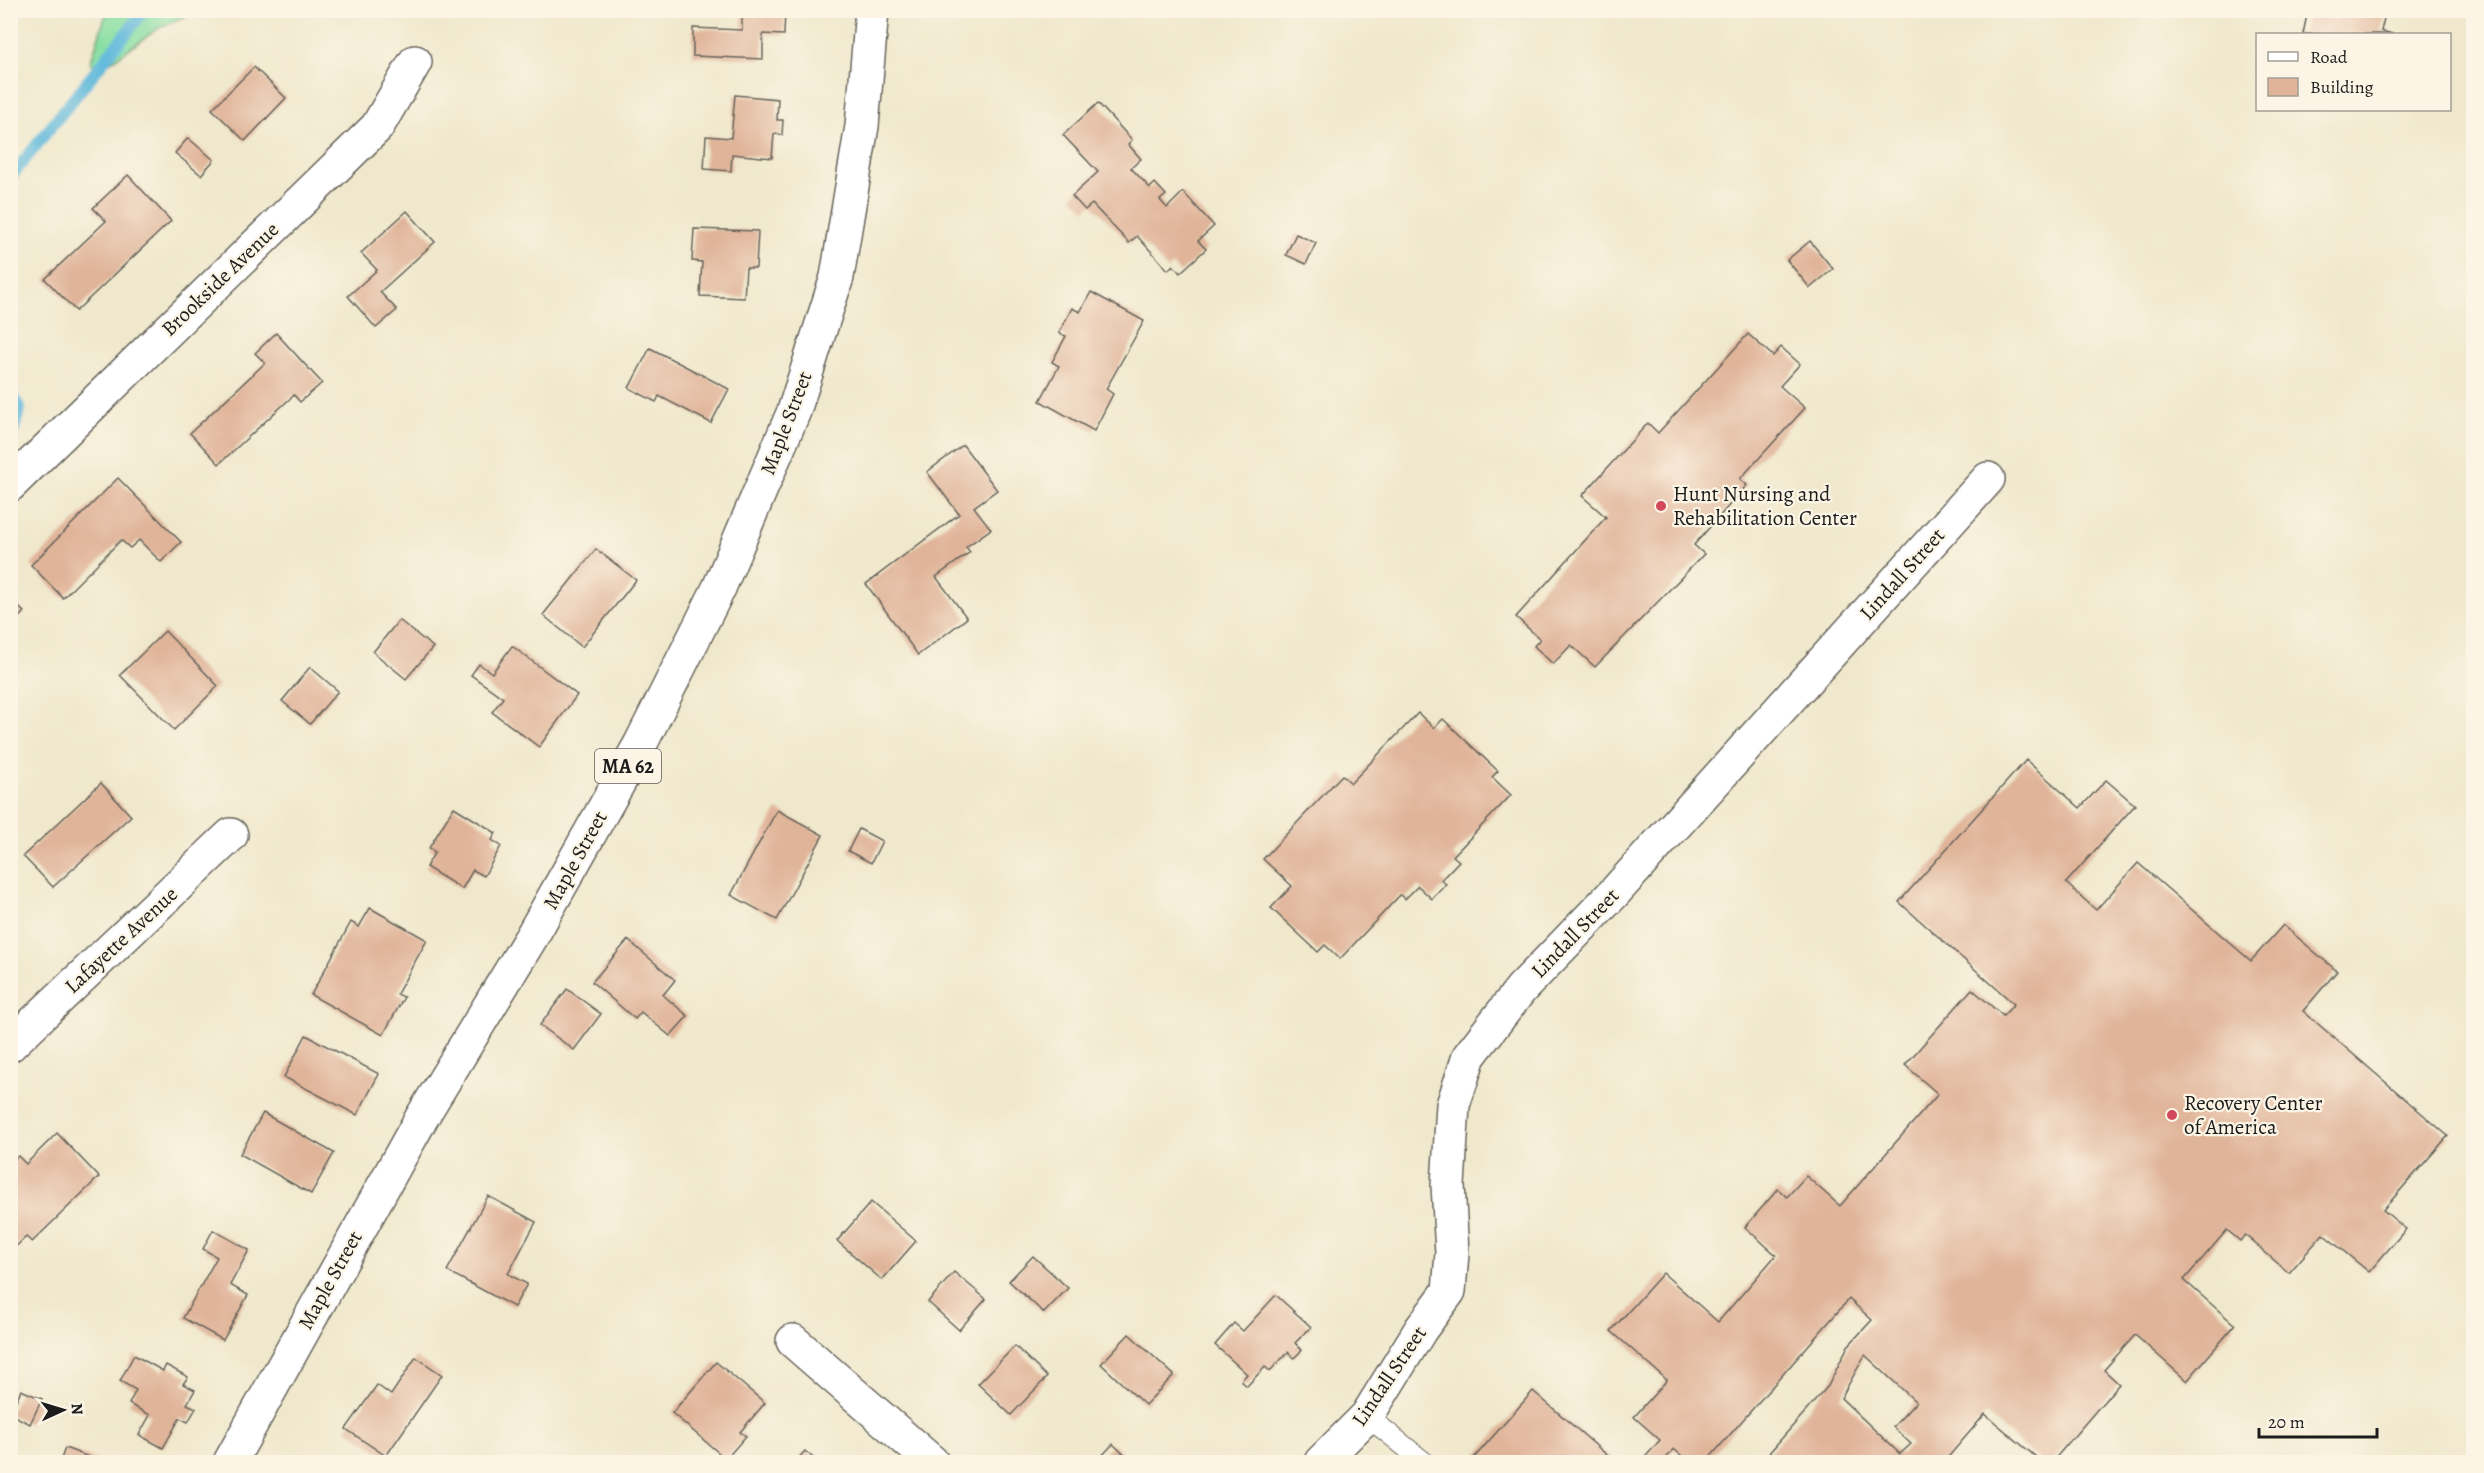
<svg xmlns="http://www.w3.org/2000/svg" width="2484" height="1473" viewBox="0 0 2484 1473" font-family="Alegreya,serif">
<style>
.green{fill:#86dea2;stroke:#517d5f;stroke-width:1.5}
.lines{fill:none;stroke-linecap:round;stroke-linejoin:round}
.stream{stroke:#5db8db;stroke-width:12}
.building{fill:#e0b499;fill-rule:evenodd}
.lane-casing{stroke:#66635a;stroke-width:22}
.street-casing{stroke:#66635a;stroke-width:36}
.primary-casing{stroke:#66635a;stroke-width:36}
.lane{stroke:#fff;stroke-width:20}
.street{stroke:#fff;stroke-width:33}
.primary{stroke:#fff;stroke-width:33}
.poi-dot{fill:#d1495b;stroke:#fcf5e5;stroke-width:2}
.labels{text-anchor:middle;stroke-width:4.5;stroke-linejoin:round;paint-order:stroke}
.shield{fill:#fcf5e5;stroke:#5f5d58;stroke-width:1.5}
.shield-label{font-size:20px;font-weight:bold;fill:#1c1c1c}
.street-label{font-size:21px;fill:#1c1c1c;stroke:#fcf5e5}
.poi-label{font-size:21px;fill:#1c1c1c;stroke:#fcf5e5;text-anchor:start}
</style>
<rect width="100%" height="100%" fill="#fcf5e5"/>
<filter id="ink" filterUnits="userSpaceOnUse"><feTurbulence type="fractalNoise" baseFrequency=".0167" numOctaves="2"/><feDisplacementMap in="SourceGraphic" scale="12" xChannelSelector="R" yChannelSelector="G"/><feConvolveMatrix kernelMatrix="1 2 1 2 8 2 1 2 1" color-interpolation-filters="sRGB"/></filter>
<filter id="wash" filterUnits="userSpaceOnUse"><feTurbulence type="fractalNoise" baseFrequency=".008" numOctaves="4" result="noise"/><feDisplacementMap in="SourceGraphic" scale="24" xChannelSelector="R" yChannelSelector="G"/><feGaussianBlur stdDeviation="1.35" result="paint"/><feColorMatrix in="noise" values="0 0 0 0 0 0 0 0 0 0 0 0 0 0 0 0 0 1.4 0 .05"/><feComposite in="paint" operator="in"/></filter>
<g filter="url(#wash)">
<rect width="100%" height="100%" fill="#efe8cc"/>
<polygon class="green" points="107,11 107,10 205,11 190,14 159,28 109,63 90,64"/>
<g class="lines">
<g class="stream">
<polyline points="10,178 139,17 141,10"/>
<polyline points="10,392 20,409 10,442"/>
</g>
</g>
<g id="blocks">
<g class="building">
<polygon points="742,10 785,10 784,35 763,34 763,59 693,56 693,28 742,30"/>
<polygon points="2308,10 2386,10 2381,31 2393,34 2303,34"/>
<polygon points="254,67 286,98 245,141 212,109"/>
<polygon points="735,95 778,99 777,120 783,120 782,135 774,134 772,158 732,154 731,171 704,169 706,136 731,138"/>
<polygon points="1098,103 1132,140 1128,144 1141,159 1131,168 1150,188 1155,183 1166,195 1160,200 1167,208 1183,192 1214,226 1198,241 1206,249 1180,273 1173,265 1168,270 1137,236 1129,243 1092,204 1085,210 1072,196 1098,172 1063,135"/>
<polygon points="188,138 214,160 201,175 175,153"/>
<polygon points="128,175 171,221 76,311 45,279 106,221 93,208"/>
<polygon points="407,211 435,242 380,292 397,310 376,328 348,296 377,270 361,253"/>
<polygon points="694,229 758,231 756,268 746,268 744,298 700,296 702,262 692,261"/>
<polygon points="1296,234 1316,243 1306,264 1286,255"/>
<polygon points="1810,241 1833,269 1810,288 1787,260"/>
<polygon points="1091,292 1144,321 1106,389 1113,394 1094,431 1040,401 1059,366 1052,362 1066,336 1059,333 1072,308 1080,312"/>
<polygon points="276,333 322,383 300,402 294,395 219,464 190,433 265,363 255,353"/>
<polygon points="1748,334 1773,356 1781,347 1800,364 1780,386 1805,408 1740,479 1747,485 1694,545 1704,554 1595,667 1571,645 1553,664 1534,646 1540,639 1516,617 1606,517 1582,496 1648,423 1658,433"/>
<polygon points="650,348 729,389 711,423 659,396 656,402 629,388"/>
<polygon points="963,445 997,490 974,507 991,529 966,547 970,552 936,577 967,618 918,655 866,584 959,514 927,472"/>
<polygon points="118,478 181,542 161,562 139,540 130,548 121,540 63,598 31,565"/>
<polygon points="596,549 636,580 582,647 543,615"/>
<polygon points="10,599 24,612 10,626"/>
<polygon points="399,620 433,647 406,679 373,652"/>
<polygon points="165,631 218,686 174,730 120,675"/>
<polygon points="512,646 577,695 539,747 492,712 503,698 471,675 479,664 492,673"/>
<polygon points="310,667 338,691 310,724 282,701"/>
<polygon points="1418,713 1434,728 1443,719 1498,771 1492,777 1511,795 1453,856 1459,861 1441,880 1446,884 1432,899 1418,886 1405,899 1400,895 1340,959 1325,945 1318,952 1271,908 1292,886 1263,859 1342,775 1351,783"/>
<path d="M 2026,760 L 2080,808 L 2106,780 L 2135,805 L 2066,883 L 2096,910 L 2138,863 L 2251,961 L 2283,925 L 2337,971 L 2303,1011 L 2448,1136 L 2383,1210 L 2406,1229 L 2369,1272 L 2323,1234 L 2289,1273 L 2245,1235 L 2240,1241 L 2227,1230 L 2184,1280 L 2235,1325 L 2187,1381 L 2135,1335 L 2104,1370 L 2119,1384 L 2052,1462 L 2042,1462 L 1985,1414 L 1944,1462 L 1900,1462 L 1895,1458 L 1892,1462 L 1761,1462 L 1828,1386 L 1848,1346 L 1872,1320 L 1849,1299 L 1706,1462 L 1689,1462 L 1674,1449 L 1663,1462 L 1641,1462 L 1660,1440 L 1634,1417 L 1667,1380 L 1611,1331 L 1663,1273 L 1718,1322 L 1776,1255 L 1745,1227 L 1778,1189 L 1787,1197 L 1806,1176 L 1840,1206 L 1938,1094 L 1905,1065 L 1972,989 L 2003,1016 L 2014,1004 L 1899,902 ZM 1865,1355 L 1916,1402 L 1893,1427 L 1911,1444 L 1900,1454 L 1841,1398 Z"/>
<polygon points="101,783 131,816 53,887 23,856"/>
<polygon points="454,807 496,833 492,840 501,846 484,876 473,870 462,889 426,867 435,852 429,848"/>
<polygon points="777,810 823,835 777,920 731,895"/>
<polygon points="859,829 882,841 871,863 848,851"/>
<polygon points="370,908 427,940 397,994 404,997 383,1035 311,995 351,922 359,927"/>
<polygon points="628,940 675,980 663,995 688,1016 670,1036 641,1012 635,1019 592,982"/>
<polygon points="567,989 601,1014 574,1050 540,1025"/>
<polygon points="306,1035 379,1074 357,1115 284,1077"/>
<polygon points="263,1113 334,1153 311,1194 240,1154"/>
<polygon points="57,1133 99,1177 32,1242 26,1237 10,1252 10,1163 18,1156 26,1164"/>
<polygon points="488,1196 536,1222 508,1274 527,1284 514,1307 447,1271"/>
<polygon points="871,1202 916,1241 882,1280 837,1241"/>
<polygon points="213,1230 249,1250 230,1285 248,1295 223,1340 183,1318 217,1257 203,1249"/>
<polygon points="1033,1256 1068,1288 1044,1313 1009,1281"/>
<polygon points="954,1272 986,1299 959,1330 928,1302"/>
<polygon points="1276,1295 1311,1327 1295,1343 1302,1350 1294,1358 1288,1352 1270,1371 1265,1367 1247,1386 1241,1381 1247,1374 1215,1345 1234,1323 1243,1331"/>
<polygon points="1129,1334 1174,1375 1145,1405 1101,1364"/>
<polygon points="1015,1346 1047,1377 1011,1415 978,1384"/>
<polygon points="134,1355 163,1371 166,1365 188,1377 183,1384 195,1390 187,1404 196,1408 188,1422 180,1418 163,1448 139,1435 150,1415 129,1404 136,1390 120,1381"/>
<polygon points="416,1357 442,1375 386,1456 346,1429 377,1385 391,1395"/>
<polygon points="716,1362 765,1403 740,1432 746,1436 726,1459 672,1413"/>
<polygon points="21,1390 42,1399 30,1424 10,1414"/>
<polygon points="1533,1391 1615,1462 1477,1462 1473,1459"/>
<polygon points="1113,1444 1132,1462 1096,1462"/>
<polygon points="65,1448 102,1462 60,1462"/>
<polygon points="805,1451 818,1462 795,1462"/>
</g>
</g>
</g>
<g filter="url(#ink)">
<use href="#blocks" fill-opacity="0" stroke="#66635a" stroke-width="1.5"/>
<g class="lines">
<g class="lane-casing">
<polyline id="lane" points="1367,1416 1424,1462"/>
</g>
<g class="street-casing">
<g id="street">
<polyline points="10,485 377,127 415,62"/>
<polyline points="10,1045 231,835"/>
<polyline points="793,1341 932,1462"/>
<polyline points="1321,1462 1367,1416 1421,1329 1449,1291 1452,1253 1448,1185 1453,1105 1469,1056 1521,989 1614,893 1988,479"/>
</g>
</g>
<g class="primary-casing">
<polyline id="primary" points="230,1462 422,1117 532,936 641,743 719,588 794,411 837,277 862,126 872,10"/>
</g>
<use href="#lane" class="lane"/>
<use href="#street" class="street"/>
<use href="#primary" class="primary"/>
</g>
</g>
<g class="poi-dot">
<circle cx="1661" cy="506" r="6"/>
<circle cx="2172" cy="1115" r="6"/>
</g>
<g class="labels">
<rect class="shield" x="595" y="749" width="66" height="34" rx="4.5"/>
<g class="shield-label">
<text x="628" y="773">MA 62</text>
</g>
<g class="street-label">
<text transform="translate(220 279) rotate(-44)" y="7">Brookside Avenue</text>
<text transform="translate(786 423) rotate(-69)" y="7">Maple Street</text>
<text transform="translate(1902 574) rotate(-48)" y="7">Lindall Street</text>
<text transform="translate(575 860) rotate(-61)" y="7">Maple Street</text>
<text transform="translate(1575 933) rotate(-46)" y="7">Lindall Street</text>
<text transform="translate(121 940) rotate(-43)" y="7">Lafayette Avenue</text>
<text transform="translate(330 1280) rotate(-61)" y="7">Maple Street</text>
<text transform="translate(1389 1376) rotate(-56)" y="7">Lindall Street</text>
</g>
<g class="poi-label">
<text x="1673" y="501">Hunt Nursing and<tspan x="1673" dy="24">Rehabilitation Center</tspan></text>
<text x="2184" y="1110">Recovery Center<tspan x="2184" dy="24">of America</tspan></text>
</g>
</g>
<rect width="2484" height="1473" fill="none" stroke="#fcf5e5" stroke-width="36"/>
<rect x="2256" y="33" width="195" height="78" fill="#fcf5e5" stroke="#a29e95" stroke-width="1.5"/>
<rect x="2268" y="52" width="30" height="9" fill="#ffffff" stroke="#a29e95" stroke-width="1.5"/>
<text x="2310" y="63" font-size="18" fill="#1c1c1c">Road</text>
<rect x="2268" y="78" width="30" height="18" fill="#e0b499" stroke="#a29e95" stroke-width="1.5"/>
<text x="2310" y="93" font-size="18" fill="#1c1c1c">Building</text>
<g transform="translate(63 1410) rotate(86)" stroke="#fcf5e5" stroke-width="4.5" paint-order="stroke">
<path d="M0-4.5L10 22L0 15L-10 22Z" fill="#1c1c1c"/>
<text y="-9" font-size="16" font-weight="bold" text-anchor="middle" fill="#1c1c1c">N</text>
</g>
<path d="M2259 1428v9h118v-9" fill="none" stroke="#1c1c1c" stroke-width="3"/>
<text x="2268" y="1428" font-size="18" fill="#1c1c1c" stroke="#fcf5e5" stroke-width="4.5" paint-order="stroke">20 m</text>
</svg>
